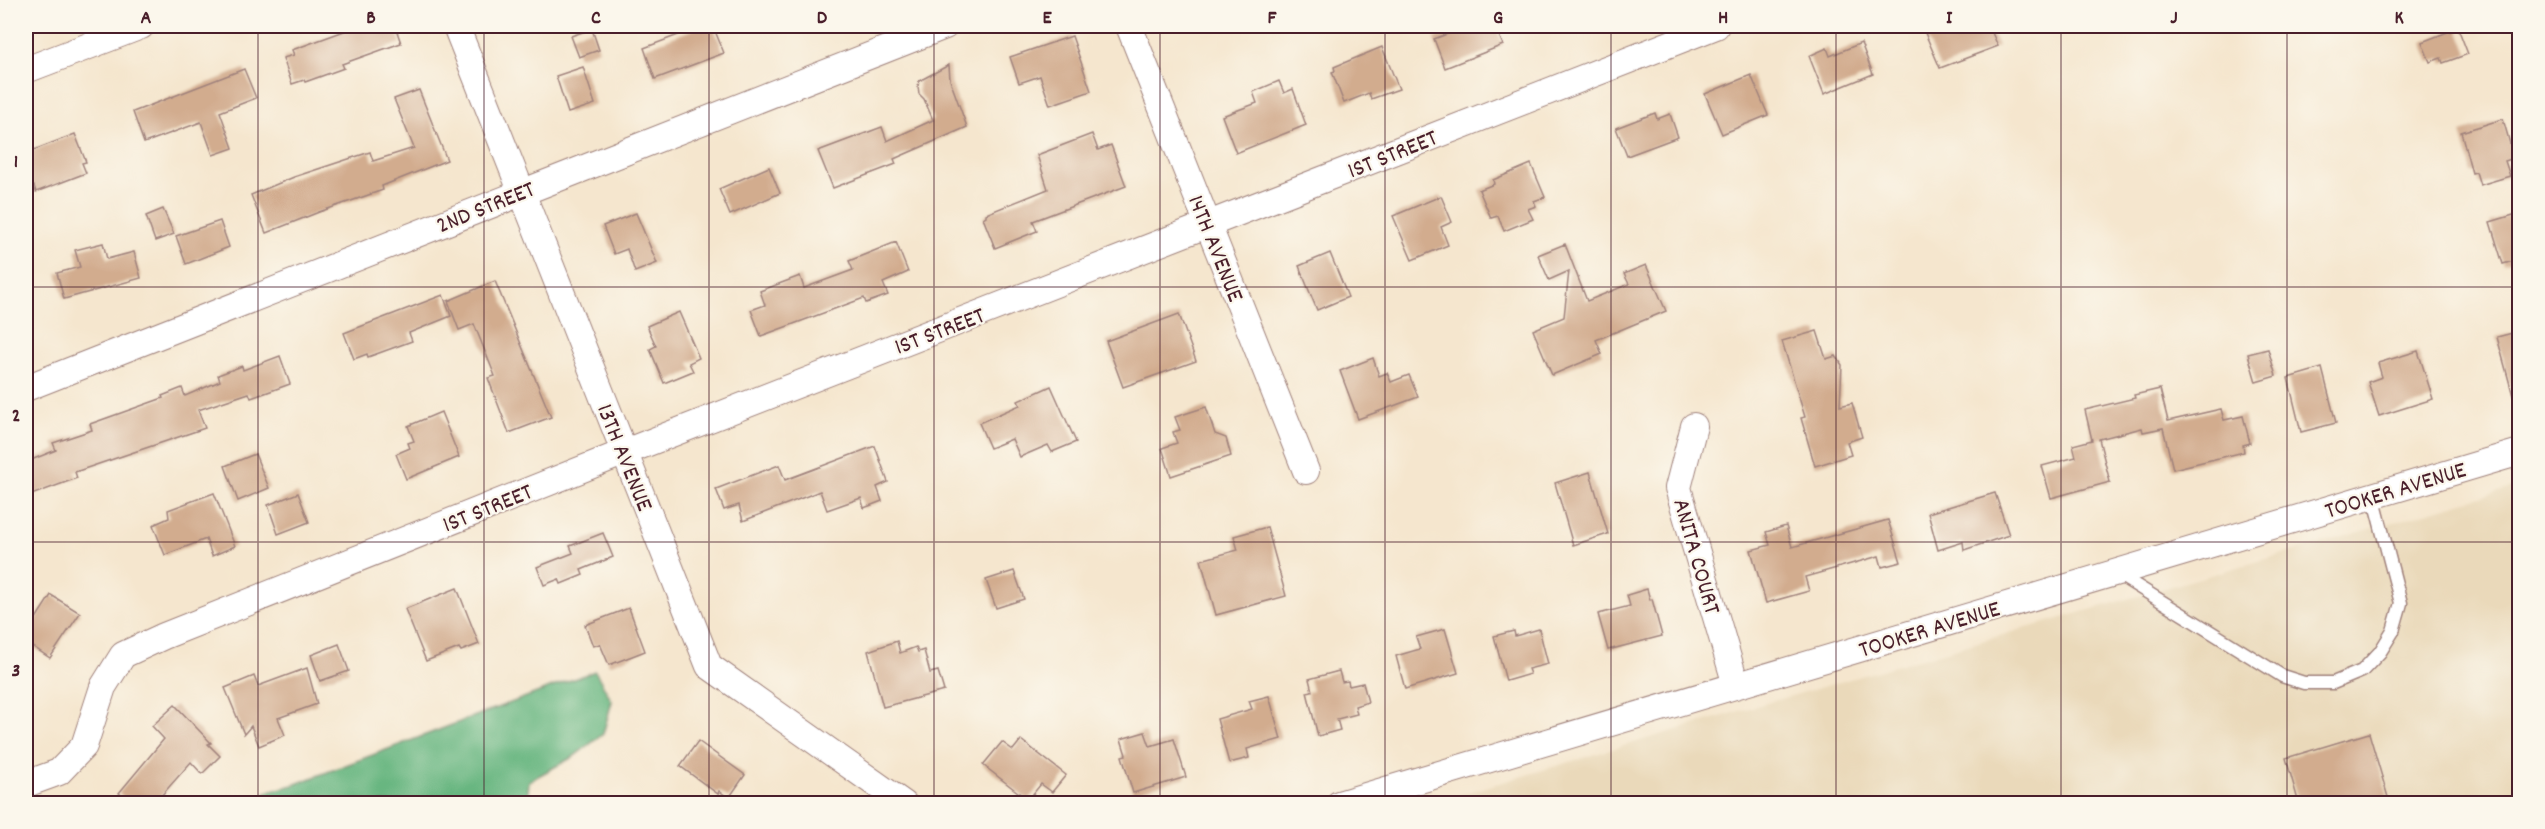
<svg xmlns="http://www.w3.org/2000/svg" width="2545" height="829" viewBox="0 0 2545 829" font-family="Dekko,sans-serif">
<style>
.built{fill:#ead9ba}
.forest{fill:#67b680;stroke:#586a56;stroke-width:1.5}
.building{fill:#d2ac8e}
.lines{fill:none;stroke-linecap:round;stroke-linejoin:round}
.lane-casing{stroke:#a0827c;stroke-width:15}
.street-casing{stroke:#a0827c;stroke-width:28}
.lane{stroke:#fff;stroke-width:12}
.street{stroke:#fff;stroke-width:26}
.grid{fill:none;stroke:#4a1f2b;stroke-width:1.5;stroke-opacity:0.55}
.labels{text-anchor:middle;stroke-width:4.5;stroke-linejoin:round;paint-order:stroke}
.street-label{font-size:24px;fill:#4a1f2b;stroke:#fbf7ec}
.neatline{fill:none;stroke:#4a1f2b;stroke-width:2}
.grid-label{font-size:20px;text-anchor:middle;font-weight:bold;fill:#4a1f2b}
</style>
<rect width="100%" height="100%" fill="#fbf7ec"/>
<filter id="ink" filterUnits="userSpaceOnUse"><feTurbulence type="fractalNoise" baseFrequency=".0167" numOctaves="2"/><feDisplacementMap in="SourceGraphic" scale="12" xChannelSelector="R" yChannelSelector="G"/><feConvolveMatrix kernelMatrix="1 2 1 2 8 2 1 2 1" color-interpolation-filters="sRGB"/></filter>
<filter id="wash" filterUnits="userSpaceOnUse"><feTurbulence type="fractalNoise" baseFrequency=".008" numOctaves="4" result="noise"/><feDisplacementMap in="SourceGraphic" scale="24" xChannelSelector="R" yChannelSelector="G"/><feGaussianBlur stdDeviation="1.35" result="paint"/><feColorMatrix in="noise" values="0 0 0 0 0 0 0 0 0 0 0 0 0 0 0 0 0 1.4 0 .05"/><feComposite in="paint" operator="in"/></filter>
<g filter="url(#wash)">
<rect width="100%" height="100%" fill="#f5e6ce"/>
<polygon class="built" points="2519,486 2519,803 1429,804 1760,705"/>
<polygon class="forest" points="595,671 612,701 603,734 573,757 529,781 527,803 263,803 266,792 293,785"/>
<g id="blocks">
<g class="building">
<polygon points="358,26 395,26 401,43 342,64 344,68 305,82 304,80 292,84 283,58 294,55 292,50"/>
<polygon points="702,26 713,26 724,53 655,79 644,48"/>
<polygon points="1468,26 1495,26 1503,45 1445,68 1434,39"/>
<polygon points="1943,26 1989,26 1998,46 1940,68 1925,33"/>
<polygon points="2458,28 2468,54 2443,63 2441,58 2430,62 2422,42"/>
<polygon points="592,29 599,50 579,57 571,36"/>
<polygon points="1072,36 1091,91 1050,105 1040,76 1019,83 1010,57"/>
<polygon points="1861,43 1873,74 1824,94 1809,56 1827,48 1830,56"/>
<polygon points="1382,47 1399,89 1371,99 1369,93 1344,103 1332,72 1335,71 1334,67"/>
<polygon points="949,65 950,80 967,127 894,159 896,164 833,188 818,151 882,127 887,141 933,120 924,99 919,94 918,86 919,81"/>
<polygon points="583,67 595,104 568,113 556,76"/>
<polygon points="244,69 256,98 220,112 233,148 213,155 201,122 144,143 133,112"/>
<polygon points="1751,75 1768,115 1722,134 1705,94"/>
<polygon points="1279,81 1284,93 1293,89 1306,125 1236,153 1222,116 1257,103 1253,92"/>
<polygon points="419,90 447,160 382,186 383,190 319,212 266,233 251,195 294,177 370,152 373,161 414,148 394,99"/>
<polygon points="1655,113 1657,119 1670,114 1678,137 1627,156 1616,128"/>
<polygon points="2503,119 2514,158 2505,161 2510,176 2480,185 2476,172 2472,173 2461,132"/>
<polygon points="75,134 86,162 82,163 86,173 36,192 34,186 26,190 26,153"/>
<polygon points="1092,134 1098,150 1111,145 1126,186 1033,221 1037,231 995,248 983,218 986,216 986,214 1048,189 1037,155"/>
<polygon points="1531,164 1545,197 1534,201 1536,206 1528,209 1533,219 1504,231 1498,216 1491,218 1479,190 1494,184 1493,180"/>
<polygon points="769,167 780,193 730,215 719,189"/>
<polygon points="1441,196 1452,222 1441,227 1448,245 1412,260 1393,216"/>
<polygon points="163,209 174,234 155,241 146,216"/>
<polygon points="636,213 657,263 635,272 627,249 614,254 603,226"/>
<polygon points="2520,213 2520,259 2503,264 2490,222"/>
<polygon points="220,221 229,247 186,264 176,236"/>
<polygon points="896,242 908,272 883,283 888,295 866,303 864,298 761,336 751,310 765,305 760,291 800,276 804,288 853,270 849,261"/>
<polygon points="103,243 107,259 134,252 141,278 64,299 57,273 80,267 75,250"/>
<polygon points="1565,244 1587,301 1629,284 1624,274 1646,265 1666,311 1596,340 1602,354 1552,375 1533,330 1564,317 1569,271 1549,280 1538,255"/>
<polygon points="1330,253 1348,297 1317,310 1299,266"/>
<polygon points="495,281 551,417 509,433 488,378 495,376 474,324 459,330 448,301"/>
<polygon points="443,295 451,316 409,333 412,341 368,357 367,354 354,359 344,333"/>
<polygon points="679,312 699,358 689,363 693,371 664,383 650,349 656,346 647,326"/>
<polygon points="1179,314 1196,361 1123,387 1106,341"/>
<polygon points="1817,331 1826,359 1836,356 1842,365 1840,406 1852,403 1862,437 1847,442 1851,455 1815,466 1801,418 1805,417 1782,341"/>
<polygon points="2520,331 2520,395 2513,396 2497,337"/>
<polygon points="2268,349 2276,376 2256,382 2248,354"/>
<polygon points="2418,351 2433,399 2379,416 2368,382 2382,377 2378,363"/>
<polygon points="280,356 290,384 251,398 249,393 198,410 205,428 75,472 77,478 26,497 26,462 56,450 53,443 92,430 90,424 163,398 162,396 182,388 185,396 220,381 218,375 242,366 243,370"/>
<polygon points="1373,358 1379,376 1387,373 1391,382 1409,375 1418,397 1358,419 1340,371"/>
<polygon points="2322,368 2336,423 2301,432 2288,378"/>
<polygon points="1051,386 1076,442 1052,452 1048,445 1020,457 1012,439 990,448 979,423 1020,405 1018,401"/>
<polygon points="2160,389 2168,421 2221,409 2224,420 2243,416 2250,443 2243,445 2244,452 2173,469 2163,428 2143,432 2142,428 2099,439 2110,482 2051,498 2042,466 2076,457 2073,445 2092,440 2085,410 2135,398 2134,395"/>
<polygon points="1206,407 1215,434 1226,438 1231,456 1171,476 1162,448 1177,443 1173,432 1180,430 1175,417"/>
<polygon points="441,412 459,457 406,479 396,454 410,448 408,443 414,441 408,426"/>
<polygon points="875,446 888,482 877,487 882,501 864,508 861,498 827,510 820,491 743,521 739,505 724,510 716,489 779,465 785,480"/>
<polygon points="255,454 269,488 238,501 225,466"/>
<polygon points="1590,472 1608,534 1573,545 1555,483"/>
<polygon points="214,493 235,546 212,556 206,539 165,555 153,525 169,518 168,510"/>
<polygon points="298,493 309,522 278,534 268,505"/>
<polygon points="1995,493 2009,535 1964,550 1963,542 1938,550 1928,513"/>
<polygon points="1888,520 1901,562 1882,567 1879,556 1805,577 1809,591 1766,603 1751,550 1770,545 1766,532 1786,526 1792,547"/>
<polygon points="1267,527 1286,596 1216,615 1201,560 1238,550 1234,536"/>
<polygon points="603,533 613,557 581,570 583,575 561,584 559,579 544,585 537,567 573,553 570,546"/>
<polygon points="1014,571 1024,599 996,608 986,580"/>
<polygon points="457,588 479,644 461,651 459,648 426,661 405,609"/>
<polygon points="1647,589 1650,600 1652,599 1662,636 1608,650 1598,614 1630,606 1627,595"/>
<polygon points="51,595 80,613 50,658 26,642 26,634"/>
<polygon points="629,608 645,651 609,665 600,644 593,646 585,625"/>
<polygon points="1445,629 1458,673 1405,689 1396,656 1420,649 1416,637"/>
<polygon points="1539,629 1548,664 1528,669 1530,674 1506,681 1494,636 1514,631 1515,636"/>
<polygon points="897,641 900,653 916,647 918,652 924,650 930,673 938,671 944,691 883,707 868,651"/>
<polygon points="339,644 349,671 320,681 311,655"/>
<polygon points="307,668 317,704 278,718 285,735 259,746 251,726 244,734 225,688 254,676 258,686"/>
<polygon points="1339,671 1342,682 1348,681 1349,686 1363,683 1368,702 1355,706 1357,714 1337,719 1340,730 1318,736 1307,692 1312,691 1309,679"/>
<polygon points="1269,696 1281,739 1247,749 1249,758 1229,763 1217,719 1252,709 1249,701"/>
<polygon points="175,705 211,743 208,744 220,756 202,774 191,762 154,804 131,804 119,793 164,739 152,726"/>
<polygon points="1145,732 1150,746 1174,739 1186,777 1133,793 1122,756 1126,755 1121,739"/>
<polygon points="2369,733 2390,804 2299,804 2286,758"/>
<polygon points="1021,740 1066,775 1052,792 1041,784 1028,800 983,765 1002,742 1013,750"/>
<polygon points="698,741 745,775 729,798 719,791 718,794 680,766"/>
</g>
</g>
</g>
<g filter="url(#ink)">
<use href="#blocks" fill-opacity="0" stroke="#a0827c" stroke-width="1.5"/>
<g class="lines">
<g class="lane-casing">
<polyline id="lane" points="2116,573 2282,676 2304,683 2333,683 2362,671 2380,652 2393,631 2401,603 2373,496"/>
</g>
<g class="street-casing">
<g id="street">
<polyline points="456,26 709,666 904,804"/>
<polyline points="1129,26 1306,471"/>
<polyline points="26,70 141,26"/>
<polyline points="26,388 945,26"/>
<polyline points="1694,426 1678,488 1736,685"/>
<polyline points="26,784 59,772 84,746 103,687 123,655 164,636 625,452 1716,26"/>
<polyline points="1339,804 2520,452"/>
</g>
</g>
<use href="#lane" class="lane"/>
<use href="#street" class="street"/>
</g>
</g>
<path class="grid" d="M 258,26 L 258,804M 484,26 L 484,804M 709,26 L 709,804M 934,26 L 934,804M 1160,26 L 1160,804M 1385,26 L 1385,804M 1611,26 L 1611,804M 1836,26 L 1836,804M 2061,26 L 2061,804M 2287,26 L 2287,804M 26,287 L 2520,287M 26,542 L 2520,542"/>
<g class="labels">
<g class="street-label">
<text transform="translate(1392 153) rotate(-22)" y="8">1ST STREET</text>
<text transform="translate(485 206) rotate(-22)" y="8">2ND STREET</text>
<text transform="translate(1217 248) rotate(68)" y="8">14TH AVENUE</text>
<text transform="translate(939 330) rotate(-21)" y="8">1ST STREET</text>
<text transform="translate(626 457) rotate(68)" y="8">13TH AVENUE</text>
<text transform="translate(2395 489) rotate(-17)" y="8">TOOKER AVENUE</text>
<text transform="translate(487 507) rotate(-22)" y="8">1ST STREET</text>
<text transform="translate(1698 556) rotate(74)" y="8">ANITA COURT</text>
<text transform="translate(1929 628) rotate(-17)" y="8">TOOKER AVENUE</text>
</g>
</g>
<rect width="2545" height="829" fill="none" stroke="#fbf7ec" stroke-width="66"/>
<rect x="33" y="33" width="2479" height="763" class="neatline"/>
<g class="grid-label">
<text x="146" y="23">A</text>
<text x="371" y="23">B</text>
<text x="596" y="23">C</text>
<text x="822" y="23">D</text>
<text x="1047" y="23">E</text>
<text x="1272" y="23">F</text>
<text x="1498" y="23">G</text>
<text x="1723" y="23">H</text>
<text x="1949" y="23">I</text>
<text x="2174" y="23">J</text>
<text x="2399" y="23">K</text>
<text x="16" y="167">1</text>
<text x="16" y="421">2</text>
<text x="16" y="676">3</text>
</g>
</svg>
